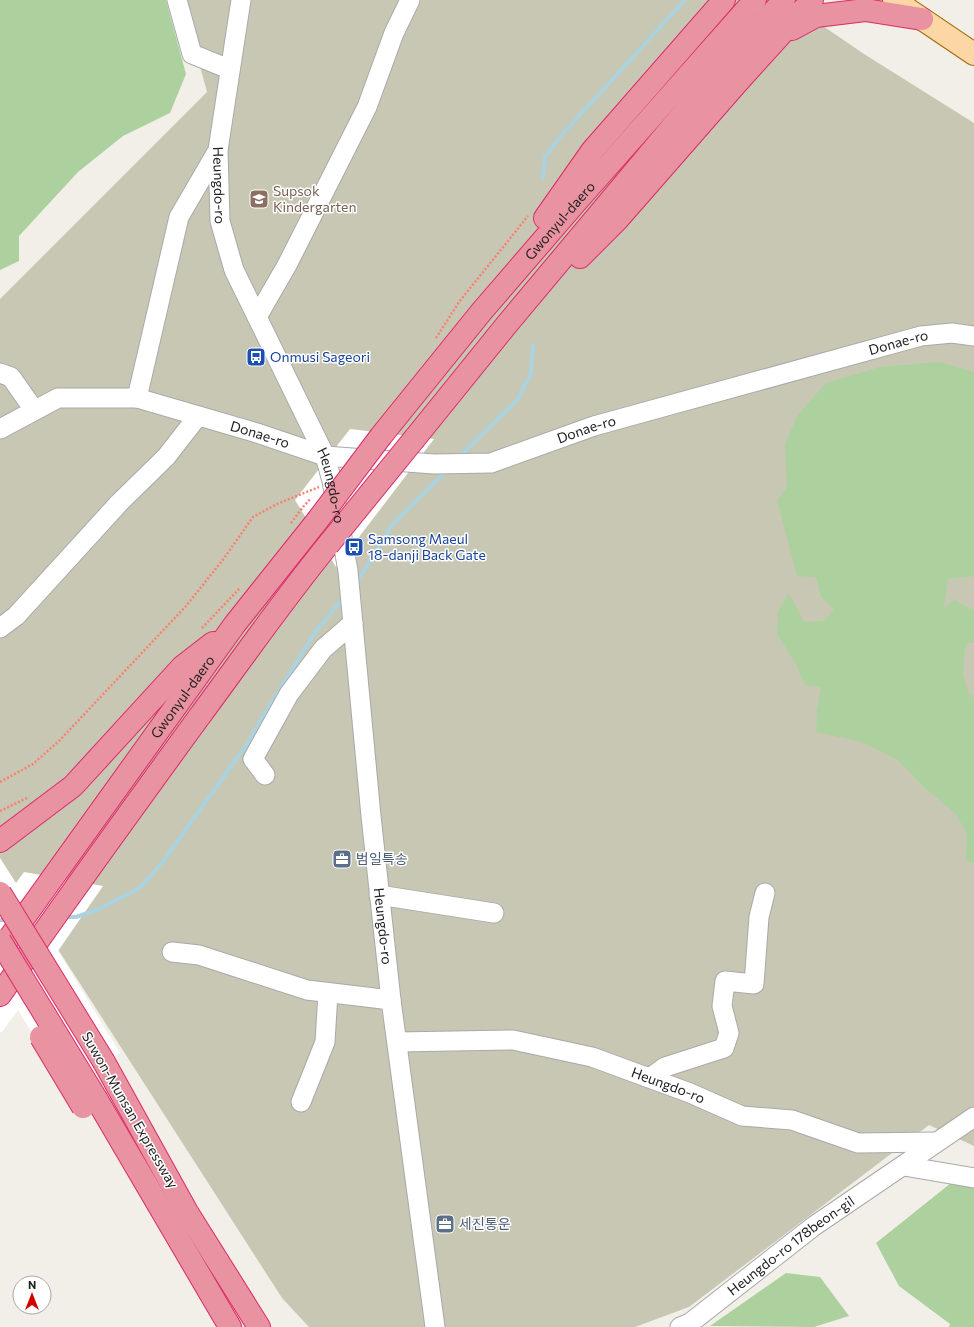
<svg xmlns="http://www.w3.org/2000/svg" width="974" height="1327" viewBox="0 0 974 1327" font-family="Commissioner,'Noto Sans KR',sans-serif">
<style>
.construction{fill:#c7c7b4}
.forest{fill:#add19e}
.pier{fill:#fff}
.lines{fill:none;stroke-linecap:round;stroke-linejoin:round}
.stream{stroke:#aad3df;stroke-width:4}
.minor-casing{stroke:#a9a9a9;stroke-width:21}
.major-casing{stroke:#a06b00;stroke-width:24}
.highway-casing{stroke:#dc2a67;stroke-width:24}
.path{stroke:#fa8072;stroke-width:2.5;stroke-dasharray:2 2;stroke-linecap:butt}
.minor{stroke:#fff;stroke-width:19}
.major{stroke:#fcd6a4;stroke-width:22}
.highway{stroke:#e892a2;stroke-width:22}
.highway-bridge-casing{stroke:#dc2a67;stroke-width:24;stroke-linecap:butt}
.path-bridge{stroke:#fa8072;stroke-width:2.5;stroke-dasharray:2 2;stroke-linecap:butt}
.highway-bridge{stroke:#e892a2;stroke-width:22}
.labels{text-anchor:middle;stroke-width:3;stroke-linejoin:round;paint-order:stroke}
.street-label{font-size:14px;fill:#222;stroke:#fff}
.education-label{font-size:14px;fill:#785e54;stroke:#fff;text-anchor:start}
.transit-label{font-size:14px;fill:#164399;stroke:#fff;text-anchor:start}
.service-label{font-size:14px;fill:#4e5e75;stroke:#fff;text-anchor:start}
</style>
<rect width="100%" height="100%" fill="#f2efe9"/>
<polygon class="construction" points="182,0 785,0 864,54 974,123 974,1146 929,1125 689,1307 635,1327 309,1327 282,1298 0,859 0,299 207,92"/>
<g class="forest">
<polygon points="0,0 166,0 186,74 170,113 123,136 78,172 19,236 19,261 0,270"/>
<polygon points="939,362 974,372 974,576 948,579 944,607 955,600 974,611 974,643 969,642 965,649 963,675 969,694 974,697 974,863 966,860 967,834 956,814 925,788 898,760 862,742 816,732 817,711 821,687 805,685 795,662 777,634 778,612 789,593 804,622 824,621 834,609 821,597 816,577 797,576 777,500 787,488 785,444 797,416 826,383 880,367"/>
<polygon points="951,1183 974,1187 974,1327 949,1327 950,1324 899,1286 876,1243"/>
<polygon points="786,1273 820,1277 849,1316 814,1327 710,1326"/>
</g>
<g class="pier">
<polygon points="350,429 434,439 336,567 295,500"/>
<polygon points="0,858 16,883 24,872 103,886 58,951 120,1053 93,1069 107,1094 79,1110 18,1010 2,1032 0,1032"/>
</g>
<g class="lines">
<g class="stream">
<polyline points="543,178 545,157 559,138 685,0"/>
<polyline points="459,457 518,399 531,373 533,345"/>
<polyline points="355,583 365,570 391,526 446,471"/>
<polyline points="63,917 76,917 99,909 140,888 164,860 247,744 274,698 316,631 344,597"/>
<polyline points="0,920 8,920"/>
</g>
<g class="minor-casing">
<g id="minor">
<polyline points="177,0 192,54 229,69"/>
<path id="s1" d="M 241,0 L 218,150 L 220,221 L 234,270 L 325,456 L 332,481 L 348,571 L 371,816 L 391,1000 L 435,1327"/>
<polyline points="257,317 287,265 367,107 394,33 410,0"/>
<polyline points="0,373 11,377 34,410"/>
<polyline points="137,398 179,217 218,150"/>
<path id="s2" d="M 0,429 L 58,398 L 137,398 L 257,433 L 325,456 L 434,464 L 491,463 L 594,426 L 921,336 L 952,333 L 974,336"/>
<polyline points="0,628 16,616 119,503 166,457 198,416"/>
<polyline points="265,775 253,759 289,694 323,649 353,623"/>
<polyline points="379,895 494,913"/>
<polyline points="172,952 199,955 307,990 391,1000"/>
<path id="s3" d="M 397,1042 L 513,1040 L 592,1057 L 690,1093 L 742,1116 L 792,1120 L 858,1143 L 936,1142"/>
<polyline points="650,1078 665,1067 724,1048 729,1033 722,1006 725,981 754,984 759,917 765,893"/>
<polyline points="301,1102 325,1042 328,993"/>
<polyline points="904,1166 974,1178"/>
<path id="s4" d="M 680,1327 L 690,1323 L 814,1226 L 974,1117"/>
</g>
</g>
<g class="major-casing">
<polyline id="major" points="894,0 974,54"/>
</g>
<g class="highway-casing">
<g id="highway">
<polyline points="792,29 816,16 865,10 922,19"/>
<polyline points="545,218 592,151 724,0"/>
<polyline points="580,257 617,220 735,85 812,0"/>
<path id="s5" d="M 381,436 L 482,311 L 576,202 L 755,0"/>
<polyline points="415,438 508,323 703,90 784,0"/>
<polyline points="0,841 73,786 182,667 213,643"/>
<path id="s6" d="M 0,951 L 235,624 L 317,521"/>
<path d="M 0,995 C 65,901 132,809 199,717 C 242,659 283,600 328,545"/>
<polyline points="104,1062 187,1212 259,1327"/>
<polyline points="97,1100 230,1327"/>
</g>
</g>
<g class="path">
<polyline points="436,338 459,302 528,216"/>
<polyline points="291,523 303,507"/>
<polyline points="202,628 240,588"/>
<polyline points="0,782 33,764 60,740 186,606 222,561 253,517 277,504 319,487"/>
<polyline points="0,811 27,798"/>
</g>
<use href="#minor" class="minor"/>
<use href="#major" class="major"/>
<use href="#highway" class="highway"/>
<g class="highway-bridge-casing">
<g id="highway-bridge">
<polyline points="317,521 381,436"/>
<polyline points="328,545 415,438"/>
<polyline points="0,893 104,1062"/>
<polyline points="0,941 97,1100"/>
<polyline points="41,1037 83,1107"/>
</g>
</g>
<polyline class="path-bridge" points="303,507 311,498"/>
<use href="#highway-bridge" class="highway-bridge"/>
</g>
<defs>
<g id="school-square" transform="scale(1)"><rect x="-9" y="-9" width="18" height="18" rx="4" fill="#8d6e63" stroke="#fff"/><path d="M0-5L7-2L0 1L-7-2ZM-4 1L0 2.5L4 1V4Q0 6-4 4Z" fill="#fff"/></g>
<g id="bus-square" transform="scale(1)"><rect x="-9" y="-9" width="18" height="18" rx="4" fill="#1a4fb4" stroke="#fff"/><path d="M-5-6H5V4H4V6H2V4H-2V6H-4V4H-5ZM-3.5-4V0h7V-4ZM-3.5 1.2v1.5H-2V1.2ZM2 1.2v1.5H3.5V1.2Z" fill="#fff"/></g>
<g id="office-square" transform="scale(1)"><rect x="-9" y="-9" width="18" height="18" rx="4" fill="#5c6f8a" stroke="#fff"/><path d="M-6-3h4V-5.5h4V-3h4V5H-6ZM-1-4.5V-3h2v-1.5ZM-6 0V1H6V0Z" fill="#fff"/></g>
</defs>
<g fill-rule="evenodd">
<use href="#school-square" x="259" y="199"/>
<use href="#bus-square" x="256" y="357"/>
<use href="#bus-square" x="354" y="547"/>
<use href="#office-square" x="342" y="859"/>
<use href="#office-square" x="445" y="1224"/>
</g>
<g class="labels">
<g class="street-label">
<text dy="5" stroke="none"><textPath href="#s1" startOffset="187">Heungdo-ro</textPath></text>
<text dy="5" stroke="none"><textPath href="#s5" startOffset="280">Gwonyul-daero</textPath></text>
<text dy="5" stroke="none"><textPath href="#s2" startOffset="933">Donae-ro</textPath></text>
<text dy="5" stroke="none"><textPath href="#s2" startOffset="609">Donae-ro</textPath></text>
<text dy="5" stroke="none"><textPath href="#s2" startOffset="273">Donae-ro</textPath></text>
<text dy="5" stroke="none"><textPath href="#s1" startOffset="511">Heungdo-ro</textPath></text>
<text dy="5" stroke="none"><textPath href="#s6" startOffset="313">Gwonyul-daero</textPath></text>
<text dy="5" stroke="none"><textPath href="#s1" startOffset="955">Heungdo-ro</textPath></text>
<text dy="5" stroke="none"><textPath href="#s3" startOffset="278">Heungdo-ro</textPath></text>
<text transform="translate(130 1110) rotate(60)" y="5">Suwon-Munsan Expressway</text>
<text dy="5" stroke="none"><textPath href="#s4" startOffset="138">Heungdo-ro 178beon-gil</textPath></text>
</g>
<g class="education-label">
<text x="273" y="196">Supsok<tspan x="273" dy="16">Kindergarten</tspan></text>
</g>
<g class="transit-label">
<text x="270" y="362">Onmusi Sageori</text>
<text x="368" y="544">Samsong Maeul<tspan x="368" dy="16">18-danji Back Gate</tspan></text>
</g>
<g class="service-label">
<text x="356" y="864">범일특송</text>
<text x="459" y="1229">세진통운</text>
</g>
</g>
<g transform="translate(32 1295)"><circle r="19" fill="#ffffff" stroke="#a7a7a7"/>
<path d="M0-3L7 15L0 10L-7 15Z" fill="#d40000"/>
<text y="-6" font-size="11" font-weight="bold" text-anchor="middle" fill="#222222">N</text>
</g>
</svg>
